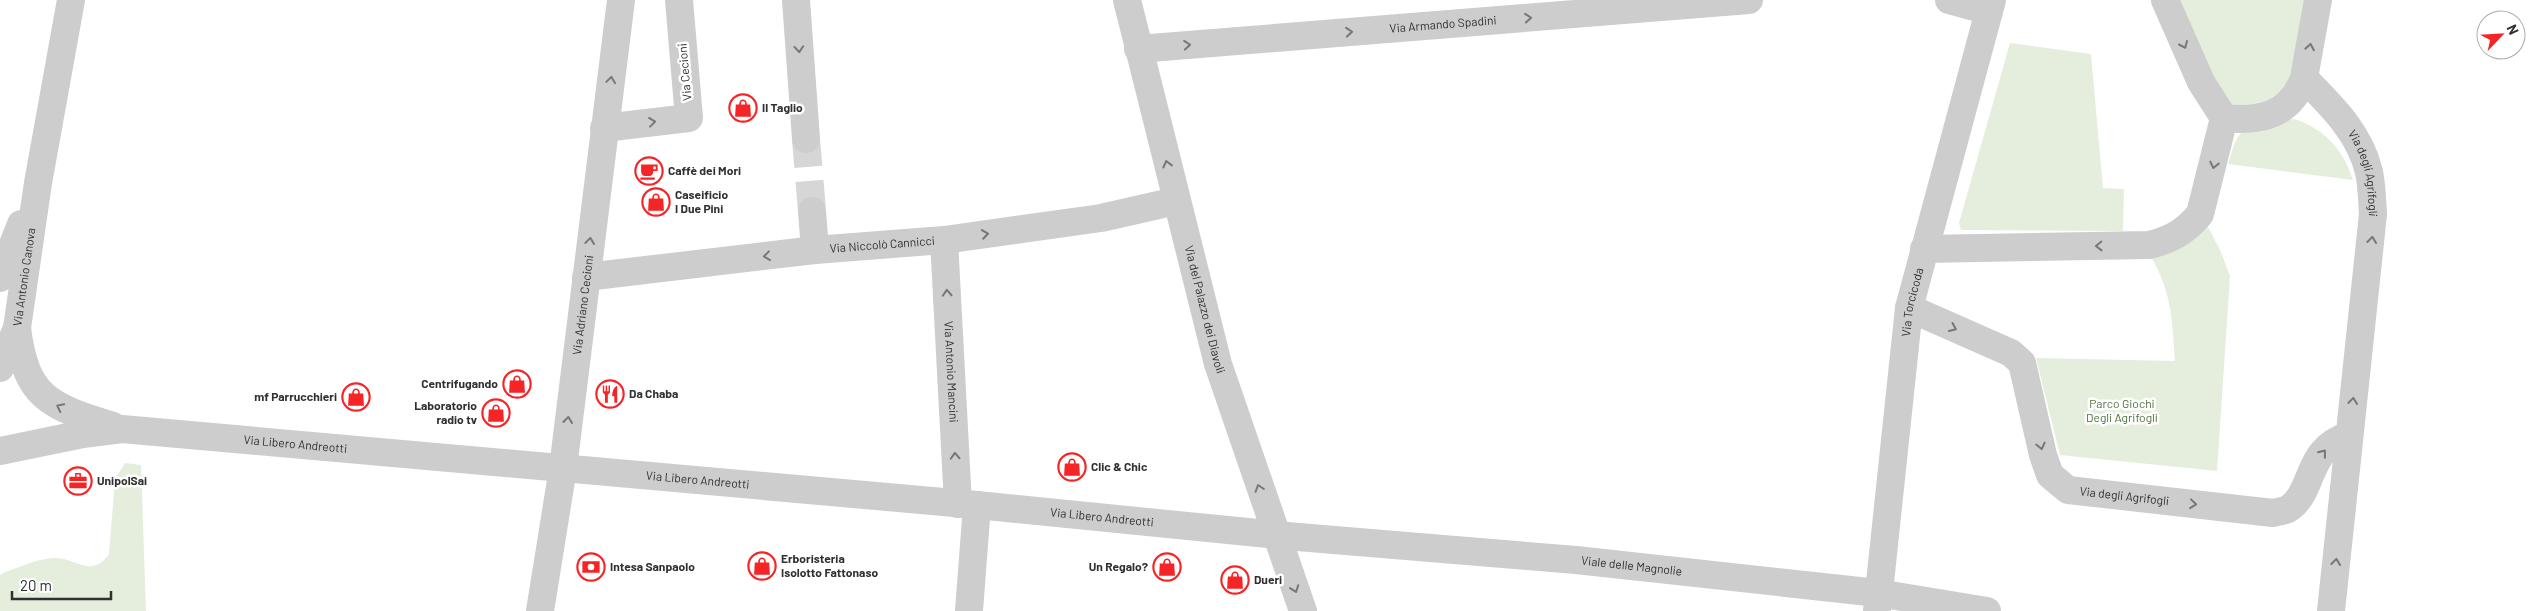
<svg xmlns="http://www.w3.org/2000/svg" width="2536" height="611" viewBox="0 0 2536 611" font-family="Barlow,sans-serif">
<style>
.green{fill:#e5eedd}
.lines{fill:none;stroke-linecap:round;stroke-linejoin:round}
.minor-tunnel{stroke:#d6d6d6;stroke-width:28;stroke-dasharray:28 14;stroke-linecap:butt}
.minor{stroke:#cdcdcd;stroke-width:28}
.oneway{stroke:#777}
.labels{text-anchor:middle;stroke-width:5;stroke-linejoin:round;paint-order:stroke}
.street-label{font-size:12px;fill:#303030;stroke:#fff}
.poi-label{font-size:12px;font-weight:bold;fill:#303030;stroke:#fff;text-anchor:start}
.park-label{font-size:12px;fill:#4f7039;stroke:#fff}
</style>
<rect width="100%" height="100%" fill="#fff"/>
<g class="green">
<path d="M 2176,0 L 2305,0 C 2300,36 2296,69 2278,102 L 2244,109 L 2225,104 Z"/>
<polygon points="2010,43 2091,54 2103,188 2124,189 2123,231 1961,230 1959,223"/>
<path d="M 2294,119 C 2324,128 2344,151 2353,180 L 2228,164 C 2231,155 2233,145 2238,137 C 2248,122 2278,120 2294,119 Z"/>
<path d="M 2207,225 L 2220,250 L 2230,276 L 2217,471 L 2060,455 L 2036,358 L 2175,361 C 2172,319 2172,292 2150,255 Z"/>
<path d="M 125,463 L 141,465 L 146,611 L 0,611 L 0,575 L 3,573 C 19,567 35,560 52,558 C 76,556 91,580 109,554 L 115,479 Z"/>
</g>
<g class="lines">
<polyline class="minor-tunnel" points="806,139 812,211"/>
<g class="minor">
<polyline points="796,0 806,139"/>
<path id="s1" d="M 1127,0 L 1218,364 L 1303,611"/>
<polyline points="1949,0 1989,11"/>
<path d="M 2165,0 L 2201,82 L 2224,118 C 2261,122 2290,115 2304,78"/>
<path id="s2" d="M 2318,0 L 2304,78 C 2331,105 2360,133 2369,172 C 2372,186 2372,200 2373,214 L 2331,611"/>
<path id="s3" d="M 1138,49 L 1749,0"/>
<polyline points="604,128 689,118 679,0"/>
<polyline points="812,211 815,250"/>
<path id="s4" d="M 944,240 L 958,504"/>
<path d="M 1924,249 L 2149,245 C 2171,240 2186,231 2200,214 L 2224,118"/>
<path id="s5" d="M 586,277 L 815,250 L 944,240 L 1101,218 L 1176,201"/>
<polyline points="0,278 21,224"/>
<path id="s6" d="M 1909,308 L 2011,353 L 2022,363 L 2043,455 L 2050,475 L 2068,490 L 2273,513 C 2277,512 2284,511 2288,509 C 2315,492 2305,449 2348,436"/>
<path d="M 17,328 C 26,399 50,406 113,426"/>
<path id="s7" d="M 0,368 L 17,328 L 38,183 L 71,0"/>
<path id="s8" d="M 0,451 L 83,434 L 122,429 L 977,505 L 1298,537 L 1576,560 L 1878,593 L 1987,611"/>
<path id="s9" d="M 540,611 L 563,468 L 621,0"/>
<polyline points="969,611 977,505"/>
<path id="s10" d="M 1877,611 L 1909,308 L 1992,0"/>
</g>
</g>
<defs><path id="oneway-chevron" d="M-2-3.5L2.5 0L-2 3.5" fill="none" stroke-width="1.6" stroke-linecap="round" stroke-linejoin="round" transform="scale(1.25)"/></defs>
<g class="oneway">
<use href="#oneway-chevron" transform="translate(1528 18) rotate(-5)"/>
<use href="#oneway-chevron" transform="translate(1349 32) rotate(-5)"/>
<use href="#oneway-chevron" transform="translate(1187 45) rotate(-5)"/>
<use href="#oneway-chevron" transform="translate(2184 45) rotate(66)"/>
<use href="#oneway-chevron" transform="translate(2310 47) rotate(-80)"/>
<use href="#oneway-chevron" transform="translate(799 49) rotate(86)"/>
<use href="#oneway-chevron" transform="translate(611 80) rotate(-82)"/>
<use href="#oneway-chevron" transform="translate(652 122) rotate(-7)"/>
<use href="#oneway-chevron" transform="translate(1167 164) rotate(-104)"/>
<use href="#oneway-chevron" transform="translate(2214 165) rotate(103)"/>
<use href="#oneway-chevron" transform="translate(985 234) rotate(-9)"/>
<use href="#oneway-chevron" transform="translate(2372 240) rotate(-84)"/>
<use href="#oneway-chevron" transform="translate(590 241) rotate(-83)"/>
<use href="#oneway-chevron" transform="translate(2099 246) rotate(179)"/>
<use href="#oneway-chevron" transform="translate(767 256) rotate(173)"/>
<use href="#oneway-chevron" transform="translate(947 293) rotate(-93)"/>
<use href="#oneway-chevron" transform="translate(1953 328) rotate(24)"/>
<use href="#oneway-chevron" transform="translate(2353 401) rotate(-83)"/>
<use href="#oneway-chevron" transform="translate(60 407) rotate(-154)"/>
<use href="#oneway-chevron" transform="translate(568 420) rotate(-83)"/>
<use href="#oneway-chevron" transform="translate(2041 446) rotate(77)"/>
<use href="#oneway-chevron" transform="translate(2323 453) rotate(-52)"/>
<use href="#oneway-chevron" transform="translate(955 456) rotate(-93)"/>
<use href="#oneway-chevron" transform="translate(1259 488) rotate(-108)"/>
<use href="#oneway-chevron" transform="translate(2193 504) rotate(6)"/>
<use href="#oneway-chevron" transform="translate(2336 562) rotate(-84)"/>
<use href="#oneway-chevron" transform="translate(1295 589) rotate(70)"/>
</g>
<defs>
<g id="shop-ring" transform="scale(1.4375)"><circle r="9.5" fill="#fff" stroke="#f52427" stroke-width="1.5"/><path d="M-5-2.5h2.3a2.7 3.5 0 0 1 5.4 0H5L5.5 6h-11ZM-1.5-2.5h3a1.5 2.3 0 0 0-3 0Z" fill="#f52427"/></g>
<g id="cafe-ring" transform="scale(1.4375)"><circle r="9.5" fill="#fff" stroke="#f52427" stroke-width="1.5"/><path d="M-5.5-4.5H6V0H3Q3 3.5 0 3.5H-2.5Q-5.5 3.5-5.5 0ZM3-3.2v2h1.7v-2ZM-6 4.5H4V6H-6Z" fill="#f52427"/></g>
<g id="restaurant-ring" transform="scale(1.4375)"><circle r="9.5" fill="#fff" stroke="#f52427" stroke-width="1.5"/><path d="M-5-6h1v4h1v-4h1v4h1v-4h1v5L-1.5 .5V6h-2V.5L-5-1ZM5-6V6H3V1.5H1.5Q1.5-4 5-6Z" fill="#f52427"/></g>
<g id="office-ring" transform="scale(1.4375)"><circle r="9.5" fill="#fff" stroke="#f52427" stroke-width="1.5"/><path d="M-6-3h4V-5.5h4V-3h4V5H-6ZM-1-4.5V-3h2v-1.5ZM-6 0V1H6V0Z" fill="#f52427"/></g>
<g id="bank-ring" transform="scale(1.4375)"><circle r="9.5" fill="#fff" stroke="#f52427" stroke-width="1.5"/><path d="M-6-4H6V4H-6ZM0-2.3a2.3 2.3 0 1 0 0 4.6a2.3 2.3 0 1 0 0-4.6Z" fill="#f52427"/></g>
</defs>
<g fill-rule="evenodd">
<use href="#shop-ring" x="743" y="108"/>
<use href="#cafe-ring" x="649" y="171"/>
<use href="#shop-ring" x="656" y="202"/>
<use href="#shop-ring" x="517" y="384"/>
<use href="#restaurant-ring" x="610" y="394"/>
<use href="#shop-ring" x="356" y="397"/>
<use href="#shop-ring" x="496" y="413"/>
<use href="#shop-ring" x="1072" y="467"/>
<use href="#office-ring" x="78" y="481"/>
<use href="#shop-ring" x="762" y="566"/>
<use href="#bank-ring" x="591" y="567"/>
<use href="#shop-ring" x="1167" y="567"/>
<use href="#shop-ring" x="1235" y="580"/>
</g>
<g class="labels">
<g class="street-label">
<text dy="4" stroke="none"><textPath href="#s3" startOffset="306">Via Armando Spadini</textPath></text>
<text transform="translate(685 72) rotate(-95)" y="4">Via Cecioni</text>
<text dy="4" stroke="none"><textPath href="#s2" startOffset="195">Via degli Agrifogli</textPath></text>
<text dy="4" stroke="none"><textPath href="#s5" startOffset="298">Via Niccolò Cannicci</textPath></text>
<text dy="4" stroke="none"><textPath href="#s7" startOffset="95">Via Antonio Canova</textPath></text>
<text dy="4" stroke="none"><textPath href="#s10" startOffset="311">Via Torcicoda</textPath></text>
<text dy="4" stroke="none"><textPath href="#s9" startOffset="309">Via Adriano Cecioni</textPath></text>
<text dy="4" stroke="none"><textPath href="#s1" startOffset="319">Via del Palazzo dei Diavoli</textPath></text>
<text dy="4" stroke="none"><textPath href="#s4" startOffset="132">Via Antonio Mancini</textPath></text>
<text dy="4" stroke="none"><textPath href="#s8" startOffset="298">Via Libero Andreotti</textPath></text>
<text dy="4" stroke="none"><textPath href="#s8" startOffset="702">Via Libero Andreotti</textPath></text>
<text dy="4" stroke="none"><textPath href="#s6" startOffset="322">Via degli Agrifogli</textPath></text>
<text dy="4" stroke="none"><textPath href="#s8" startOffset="1108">Via Libero Andreotti</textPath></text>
<text dy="4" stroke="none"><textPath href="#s8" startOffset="1640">Viale delle Magnolie</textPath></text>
</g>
<g class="poi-label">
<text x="762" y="112">Il Taglio</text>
<text x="668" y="175">Caffè dei Mori</text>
<text x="675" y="199">Caseificio<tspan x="675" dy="14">I Due Pini</tspan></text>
<text x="498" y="388" text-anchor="end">Centrifugando</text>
<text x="629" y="398">Da Chaba</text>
<text x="337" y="401" text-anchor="end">mf Parrucchieri</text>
<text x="477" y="410" text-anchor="end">Laboratorio<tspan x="477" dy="14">radio tv</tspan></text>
<text x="1091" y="471">Clic &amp; Chic</text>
<text x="97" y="485">UnipolSai</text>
<text x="781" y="563">Erboristeria<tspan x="781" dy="14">Isolotto Fattonaso</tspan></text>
<text x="610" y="571">Intesa Sanpaolo</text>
<text x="1148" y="571" text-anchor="end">Un Regalo?</text>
<text x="1254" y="584">Dueri</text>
</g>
<g class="park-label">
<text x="2122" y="408">Parco Giochi<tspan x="2122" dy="14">Degli Agrifogli</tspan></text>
</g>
</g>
<g transform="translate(2501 35) rotate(65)"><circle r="24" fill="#ffffff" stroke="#acacac"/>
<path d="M0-4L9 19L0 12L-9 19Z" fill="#f52427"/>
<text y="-8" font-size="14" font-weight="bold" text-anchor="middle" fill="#303030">N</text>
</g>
<path d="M12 591v8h99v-8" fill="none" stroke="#303030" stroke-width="2.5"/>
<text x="20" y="591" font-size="15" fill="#303030" stroke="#ffffff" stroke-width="4" paint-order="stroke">20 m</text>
</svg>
